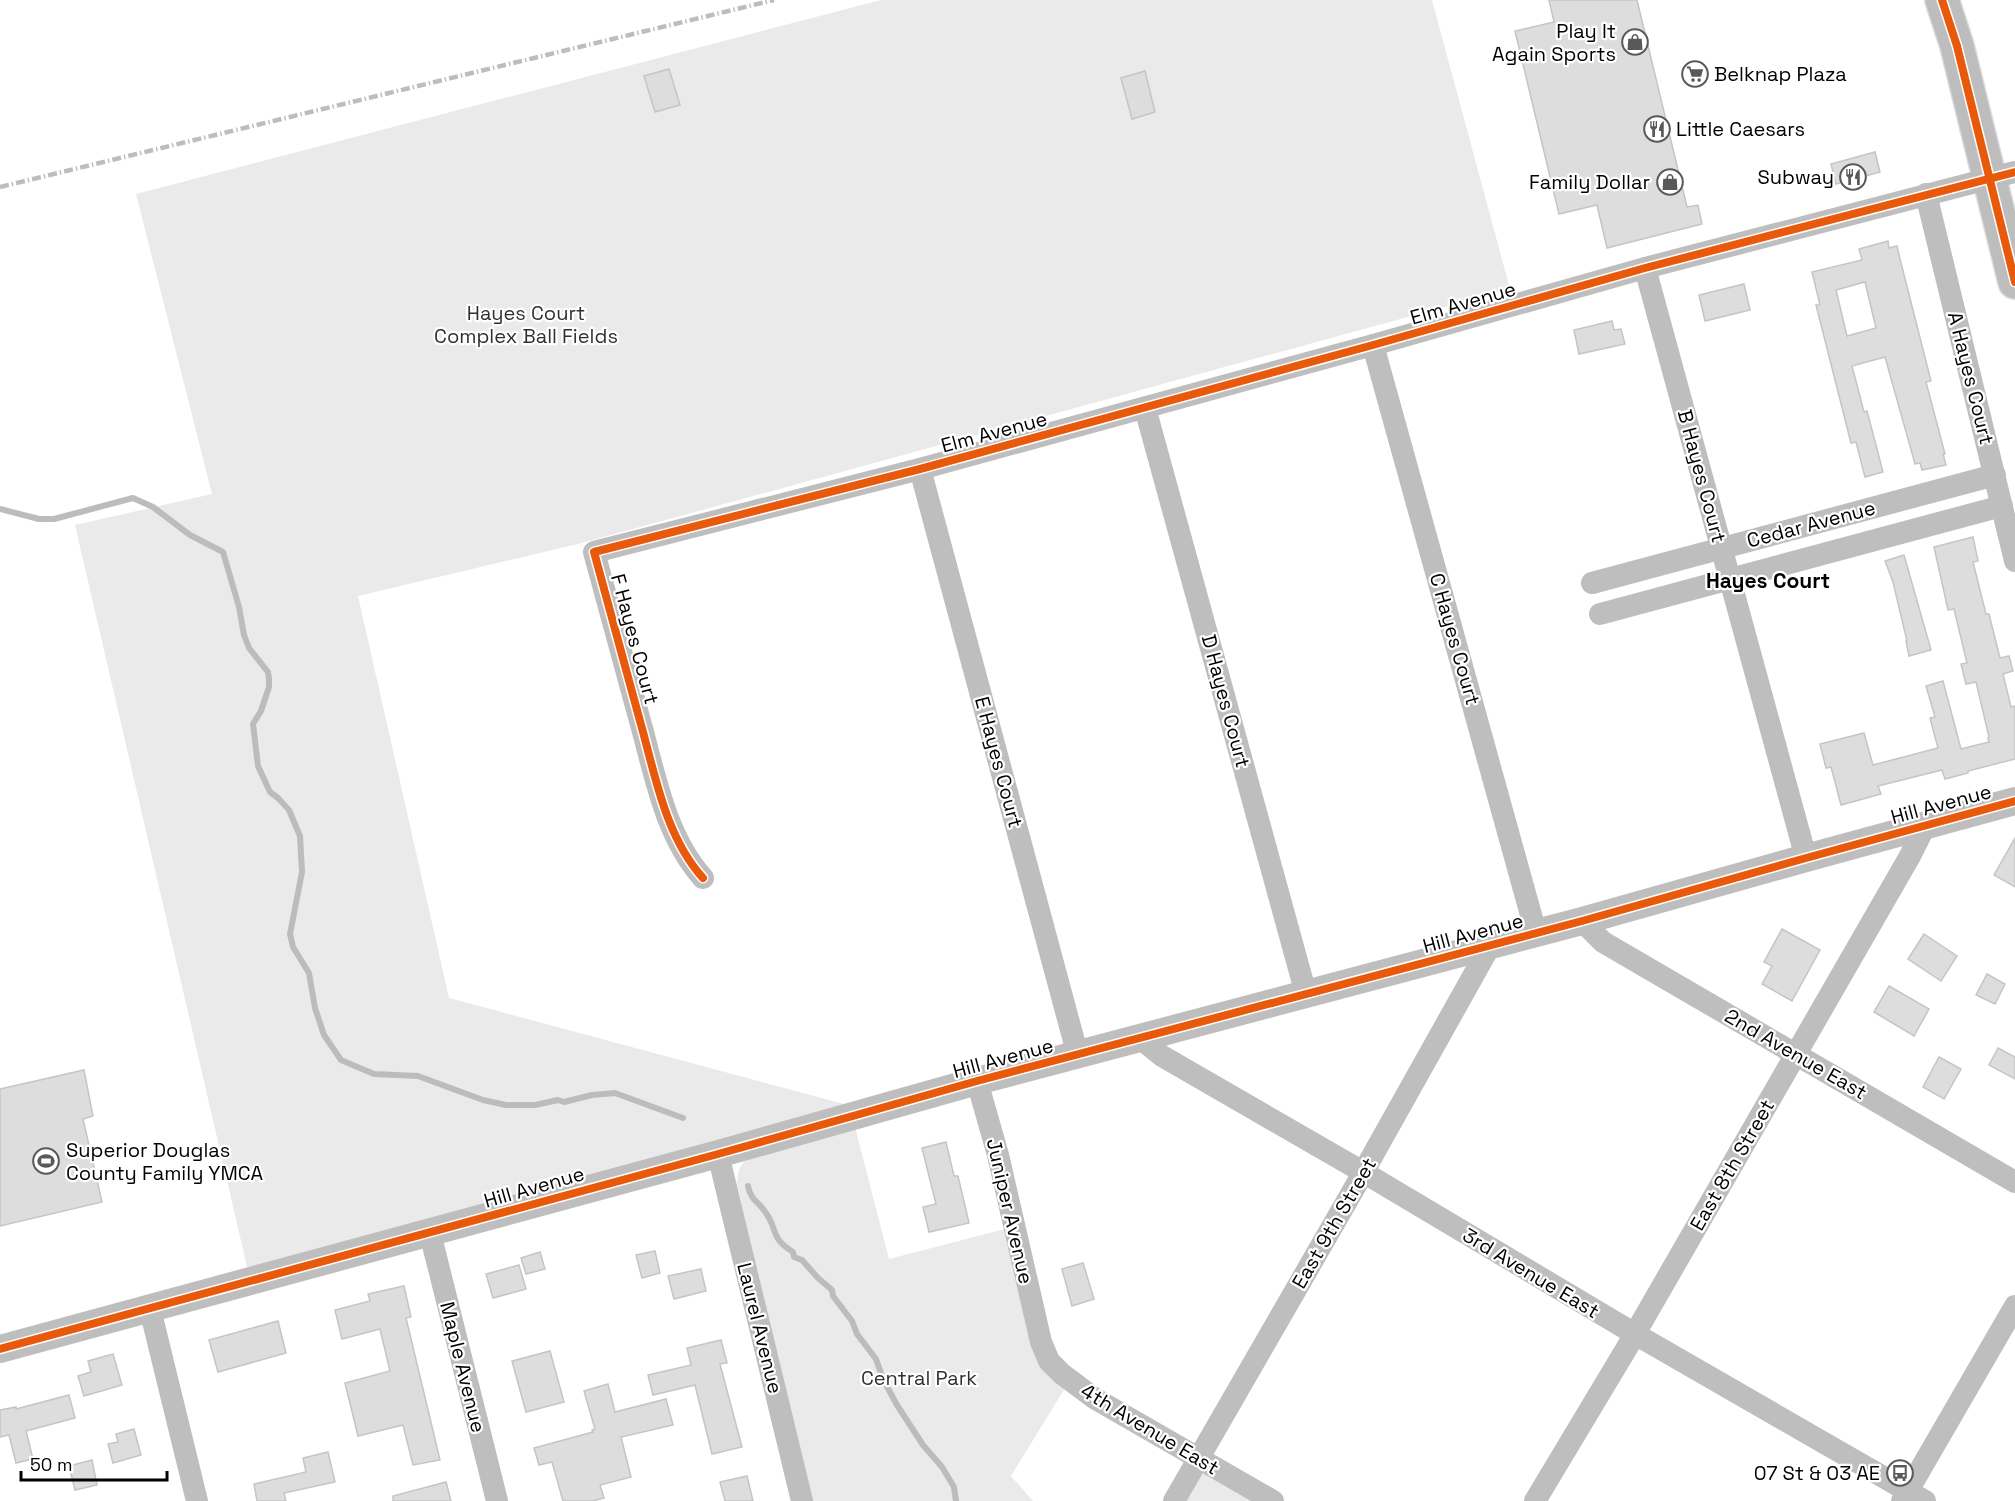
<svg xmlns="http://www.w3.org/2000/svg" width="2015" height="1501" viewBox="0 0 2015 1501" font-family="'Space Grotesk',sans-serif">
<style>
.green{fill:#eaeaea}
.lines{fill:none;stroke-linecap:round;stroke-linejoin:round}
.stream{stroke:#bcbcbc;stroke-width:6}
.building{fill:#ddd;stroke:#c5c5c5;stroke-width:1.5;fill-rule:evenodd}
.trunk-casing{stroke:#dbdbdb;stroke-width:36}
.minor{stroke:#bebebe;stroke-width:22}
.tertiary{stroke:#bebebe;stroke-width:28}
.trunk{stroke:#bdbdbd;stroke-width:33}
.rail{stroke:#bdbdbd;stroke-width:4.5;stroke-dasharray:9 3 1.5 3;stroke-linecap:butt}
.cycleway-casing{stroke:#fff;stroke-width:11}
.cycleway{stroke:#e8590c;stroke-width:8}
.labels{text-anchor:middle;stroke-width:4.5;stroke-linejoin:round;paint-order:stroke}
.poi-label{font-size:20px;fill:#000;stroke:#fff;text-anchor:end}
.street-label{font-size:20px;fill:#000;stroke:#fff}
.park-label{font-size:20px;fill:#303030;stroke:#fff}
.neighbourhood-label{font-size:21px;font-weight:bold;fill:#000;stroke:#fff}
</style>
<rect width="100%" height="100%" fill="#fff"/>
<g class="green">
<polygon points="881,0 1432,0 1510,289 578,544 358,596 449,998 844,1104 248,1271 75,525 212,494 136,194"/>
<path d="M 855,1127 L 889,1259 L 1009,1228 L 1065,1388 L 1011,1476 L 1033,1501 L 812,1501 L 737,1184 C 738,1173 738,1165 748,1159 Z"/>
<polygon points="1207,1472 1259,1501 1185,1501 1200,1476"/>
</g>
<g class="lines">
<g class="stream">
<polyline points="0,509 39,519 54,519 133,498 153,507 190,535 223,552 239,607 244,635 249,648 268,672 269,679 269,687 261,711 253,724 258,766 270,792 278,798 289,810 300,836 302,872 290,934 293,947 309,973 315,1008 324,1035 341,1060 374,1074 418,1076 483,1100 506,1105 535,1105 558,1100 564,1102 592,1095 615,1093 683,1118"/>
<path d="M 748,1186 C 751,1201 759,1202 766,1213 C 778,1230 770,1238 793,1252 L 794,1257 L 802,1260 L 818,1278 L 832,1290 L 833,1296 L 852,1321 L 857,1334 L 876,1359 L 883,1379 L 897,1405 L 923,1445 L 942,1467 L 954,1487 L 956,1501"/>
</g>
</g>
<g class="building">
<polygon points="1549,0 1637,0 1687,207 1698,205 1702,224 1607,248 1597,205 1559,214 1515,31 1554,22"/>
<polygon points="669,69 680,105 655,112 644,76"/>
<polygon points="1145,71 1155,112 1132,119 1121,78"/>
<polygon points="1875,152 1880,172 1836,184 1831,164"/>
<path d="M 1888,241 L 1889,248 L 1897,246 L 1901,263 L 1931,381 L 1926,382 L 1945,454 L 1943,454 L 1946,465 L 1922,470 L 1920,463 L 1915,464 L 1885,357 L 1852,366 L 1864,412 L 1867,411 L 1883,472 L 1865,477 L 1856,442 L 1851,443 L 1816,305 L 1820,305 L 1812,272 L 1862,260 L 1859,249 ZM 1865,282 L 1876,328 L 1847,336 L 1836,290 Z"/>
<polygon points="1744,284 1750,310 1705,321 1699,295"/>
<polygon points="1612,321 1614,330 1621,329 1625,344 1579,354 1574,330"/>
<polygon points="1973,537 1978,561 1973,562 1986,614 1989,614 2000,658 2009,656 2013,671 2003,674 2011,707 2015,706 2015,759 1968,771 1968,773 1945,779 1942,770 1878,786 1881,794 1841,805 1831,767 1826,768 1820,744 1864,733 1873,765 1938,748 1930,718 1935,717 1926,686 1943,681 1961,749 1989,742 1988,738 1989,737 1976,682 1966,684 1961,664 1967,663 1954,609 1948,610 1934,547"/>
<polygon points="1904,555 1931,650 1909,656 1906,641 1907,641 1893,582 1885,561"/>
<polygon points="2015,838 2015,887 1994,875"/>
<polygon points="1782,929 1820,950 1792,1001 1762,984 1772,966 1764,962"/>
<polygon points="1924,934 1957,956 1941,981 1908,959"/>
<polygon points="1987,974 2005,984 1995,1004 1976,995"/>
<polygon points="1889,986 1929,1009 1914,1036 1874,1012"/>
<polygon points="1998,1048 2015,1057 2015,1079 1989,1065"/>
<polygon points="1939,1057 1961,1069 1944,1099 1923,1087"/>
<polygon points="84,1070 93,1116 83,1119 102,1202 0,1226 0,1089"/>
<polygon points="946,1142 954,1176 958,1176 969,1223 929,1232 923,1207 936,1204 922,1148"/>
<polygon points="655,1251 660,1273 642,1278 636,1255"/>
<polygon points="540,1252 545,1269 526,1274 521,1258"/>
<polygon points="1083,1263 1094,1299 1072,1306 1062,1269"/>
<polygon points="519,1265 526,1289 493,1298 486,1274"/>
<polygon points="701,1269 706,1291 674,1299 668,1276"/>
<polygon points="404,1286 411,1317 406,1318 440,1460 413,1465 403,1425 358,1436 345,1383 390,1371 380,1329 342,1339 335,1310 370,1301 368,1294"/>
<polygon points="278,1321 286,1353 218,1372 209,1340"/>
<polygon points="721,1340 727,1363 720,1364 742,1447 712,1454 695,1385 653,1395 648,1375 691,1365 687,1348"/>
<polygon points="550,1351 564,1402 526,1412 512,1361"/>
<polygon points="113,1354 122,1385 84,1396 78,1376 91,1372 88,1361"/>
<polygon points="608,1384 615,1412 666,1399 673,1425 621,1437 631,1477 600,1485 604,1498 593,1501 563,1501 552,1462 539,1465 534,1448 593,1432 592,1430 595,1429 584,1391"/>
<polygon points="69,1395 75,1418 26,1431 33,1459 16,1463 9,1435 0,1437 0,1410 16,1407 16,1409"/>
<polygon points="134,1429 141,1455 113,1463 108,1444 118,1442 116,1434"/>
<polygon points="328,1452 335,1482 284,1493 286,1501 257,1501 254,1484 306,1472 303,1458"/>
<polygon points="92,1460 97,1485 75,1490 69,1466"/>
<polygon points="747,1476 753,1501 725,1501 720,1482"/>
<polygon points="446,1482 451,1501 393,1501 393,1496"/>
</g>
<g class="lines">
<g class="trunk-casing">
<polyline id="trunk" points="1942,0 1957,46 2015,282"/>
</g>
<g class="minor">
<polyline points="1926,194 2015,561"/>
<polyline points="1645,268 1806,858"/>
<polyline points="1373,345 1536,933"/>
<polyline points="1145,408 1306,994"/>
<polyline points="920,469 1078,1056"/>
<polyline points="1592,583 1995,475"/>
<polyline points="1600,614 2002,506"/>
<path d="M 703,878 C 665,836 655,774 640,721 C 625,665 609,608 594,552 L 920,469 L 1373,345 L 1645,268 L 2015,172"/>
<polyline points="1582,921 1603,942 2015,1182"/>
<polyline points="1141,1039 1162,1056 1363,1172 1635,1334 1925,1501"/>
<polyline points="977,1081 998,1155 1041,1342 1049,1361 1062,1374 1094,1398 1273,1501"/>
<polyline points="718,1154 802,1501"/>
<polyline points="430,1233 497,1501"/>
<polyline points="150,1309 197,1501"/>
<polyline points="1174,1501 1351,1194 1491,944"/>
<polyline points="1535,1501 1625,1351 1910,856 1925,826"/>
<polyline points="1902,1501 2015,1306"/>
</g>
<polyline class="tertiary" points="0,1349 718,1154 977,1081 1582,921 1806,858 2015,801"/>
<use href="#trunk" class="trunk"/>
<polyline class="rail" points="0,187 774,0"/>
<g class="cycleway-casing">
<g id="cycleway">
<polyline points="1942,0 1957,46 2015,282"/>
<path d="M 703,878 C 665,836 655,774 640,721 C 625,665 609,608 594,552 L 920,469 L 1373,345 L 1645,268 L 2015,172"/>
<polyline points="0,1349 718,1154 977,1081 1582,921 1806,858 2015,801"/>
</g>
</g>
<use href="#cycleway" class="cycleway"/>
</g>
<defs>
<g id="shop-ring" transform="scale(1.35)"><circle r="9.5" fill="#fff" stroke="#595959" stroke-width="1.5"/><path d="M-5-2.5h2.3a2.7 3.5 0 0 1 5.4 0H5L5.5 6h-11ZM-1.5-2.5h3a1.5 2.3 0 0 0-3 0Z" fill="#595959"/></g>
<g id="supermarket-ring" transform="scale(1.35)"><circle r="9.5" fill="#fff" stroke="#595959" stroke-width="1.5"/><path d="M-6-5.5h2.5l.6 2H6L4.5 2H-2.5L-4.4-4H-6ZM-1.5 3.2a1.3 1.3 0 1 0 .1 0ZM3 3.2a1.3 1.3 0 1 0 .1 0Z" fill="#595959"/></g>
<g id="restaurant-ring" transform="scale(1.35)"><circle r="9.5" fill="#fff" stroke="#595959" stroke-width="1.5"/><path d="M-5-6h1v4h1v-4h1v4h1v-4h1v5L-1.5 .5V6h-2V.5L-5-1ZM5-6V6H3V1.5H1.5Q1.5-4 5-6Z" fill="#595959"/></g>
<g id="stadium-ring" transform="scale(1.35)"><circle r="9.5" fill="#fff" stroke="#595959" stroke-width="1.5"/><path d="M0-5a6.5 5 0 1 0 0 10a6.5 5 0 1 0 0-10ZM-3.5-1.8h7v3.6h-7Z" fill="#595959"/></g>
<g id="bus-ring" transform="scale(1.35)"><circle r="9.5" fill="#fff" stroke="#595959" stroke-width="1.5"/><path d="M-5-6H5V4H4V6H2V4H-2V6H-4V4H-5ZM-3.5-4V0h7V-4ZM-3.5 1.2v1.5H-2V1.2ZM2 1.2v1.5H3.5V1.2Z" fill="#595959"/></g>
</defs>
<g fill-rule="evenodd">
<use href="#shop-ring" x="1635" y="42"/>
<use href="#supermarket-ring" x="1695" y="74"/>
<use href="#restaurant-ring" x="1657" y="129"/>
<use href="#restaurant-ring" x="1853" y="177"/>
<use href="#shop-ring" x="1670" y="182"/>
<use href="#stadium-ring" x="46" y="1161"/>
<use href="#bus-ring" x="1900" y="1473"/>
</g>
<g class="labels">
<g class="poi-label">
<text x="1616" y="38">Play It<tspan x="1616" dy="23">Again Sports</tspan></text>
<text x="1714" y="81" text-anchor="start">Belknap Plaza</text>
<text x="1676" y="136" text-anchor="start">Little Caesars</text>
<text x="1834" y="184">Subway</text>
<text x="1650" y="189">Family Dollar</text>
<text x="66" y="1157" text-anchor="start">Superior Douglas<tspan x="66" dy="23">County Family YMCA</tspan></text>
<text x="1880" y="1480">07 St &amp; 03 AE</text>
</g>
<g class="street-label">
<text transform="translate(1463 303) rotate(-16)" y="7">Elm Avenue</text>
<text transform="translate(1971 378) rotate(76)" y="7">A Hayes Court</text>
<text transform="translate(994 432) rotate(-15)" y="7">Elm Avenue</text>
<text transform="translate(1702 476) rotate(75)" y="7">B Hayes Court</text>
<text transform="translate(1811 524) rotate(-15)" y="7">Cedar Avenue</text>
<text transform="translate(635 639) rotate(75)" y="7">F Hayes Court</text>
<text transform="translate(1455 639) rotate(74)" y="7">C Hayes Court</text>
<text transform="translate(1226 701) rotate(75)" y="7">D Hayes Court</text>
<text transform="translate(999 762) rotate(75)" y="7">E Hayes Court</text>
<text transform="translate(1941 804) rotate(-15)" y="7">Hill Avenue</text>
<text transform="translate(1473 933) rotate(-15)" y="7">Hill Avenue</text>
<text transform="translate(1796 1054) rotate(30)" y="7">2nd Avenue East</text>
<text transform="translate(1003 1058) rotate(-15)" y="7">Hill Avenue</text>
<text transform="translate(1732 1165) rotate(-60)" y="7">East 8th Street</text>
<text transform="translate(534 1187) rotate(-16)" y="7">Hill Avenue</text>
<text transform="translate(1010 1211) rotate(77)" y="7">Juniper Avenue</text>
<text transform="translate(1334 1223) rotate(-60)" y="7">East 9th Street</text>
<text transform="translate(1531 1273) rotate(31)" y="7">3rd Avenue East</text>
<text transform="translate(760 1328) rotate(76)" y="7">Laurel Avenue</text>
<text transform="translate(463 1367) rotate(76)" y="7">Maple Avenue</text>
<text transform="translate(1150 1429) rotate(31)" y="7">4th Avenue East</text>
</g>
<g class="park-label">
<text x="526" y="320">Hayes Court<tspan x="526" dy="23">Complex Ball Fields</tspan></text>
<text x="919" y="1385">Central Park</text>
</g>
<g class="neighbourhood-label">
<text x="1768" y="588">Hayes Court</text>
</g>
</g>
<path d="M21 1471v9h146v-9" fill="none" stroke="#000000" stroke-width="3"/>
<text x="30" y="1471" font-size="18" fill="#000000" stroke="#ffffff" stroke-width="4.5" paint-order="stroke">50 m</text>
</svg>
